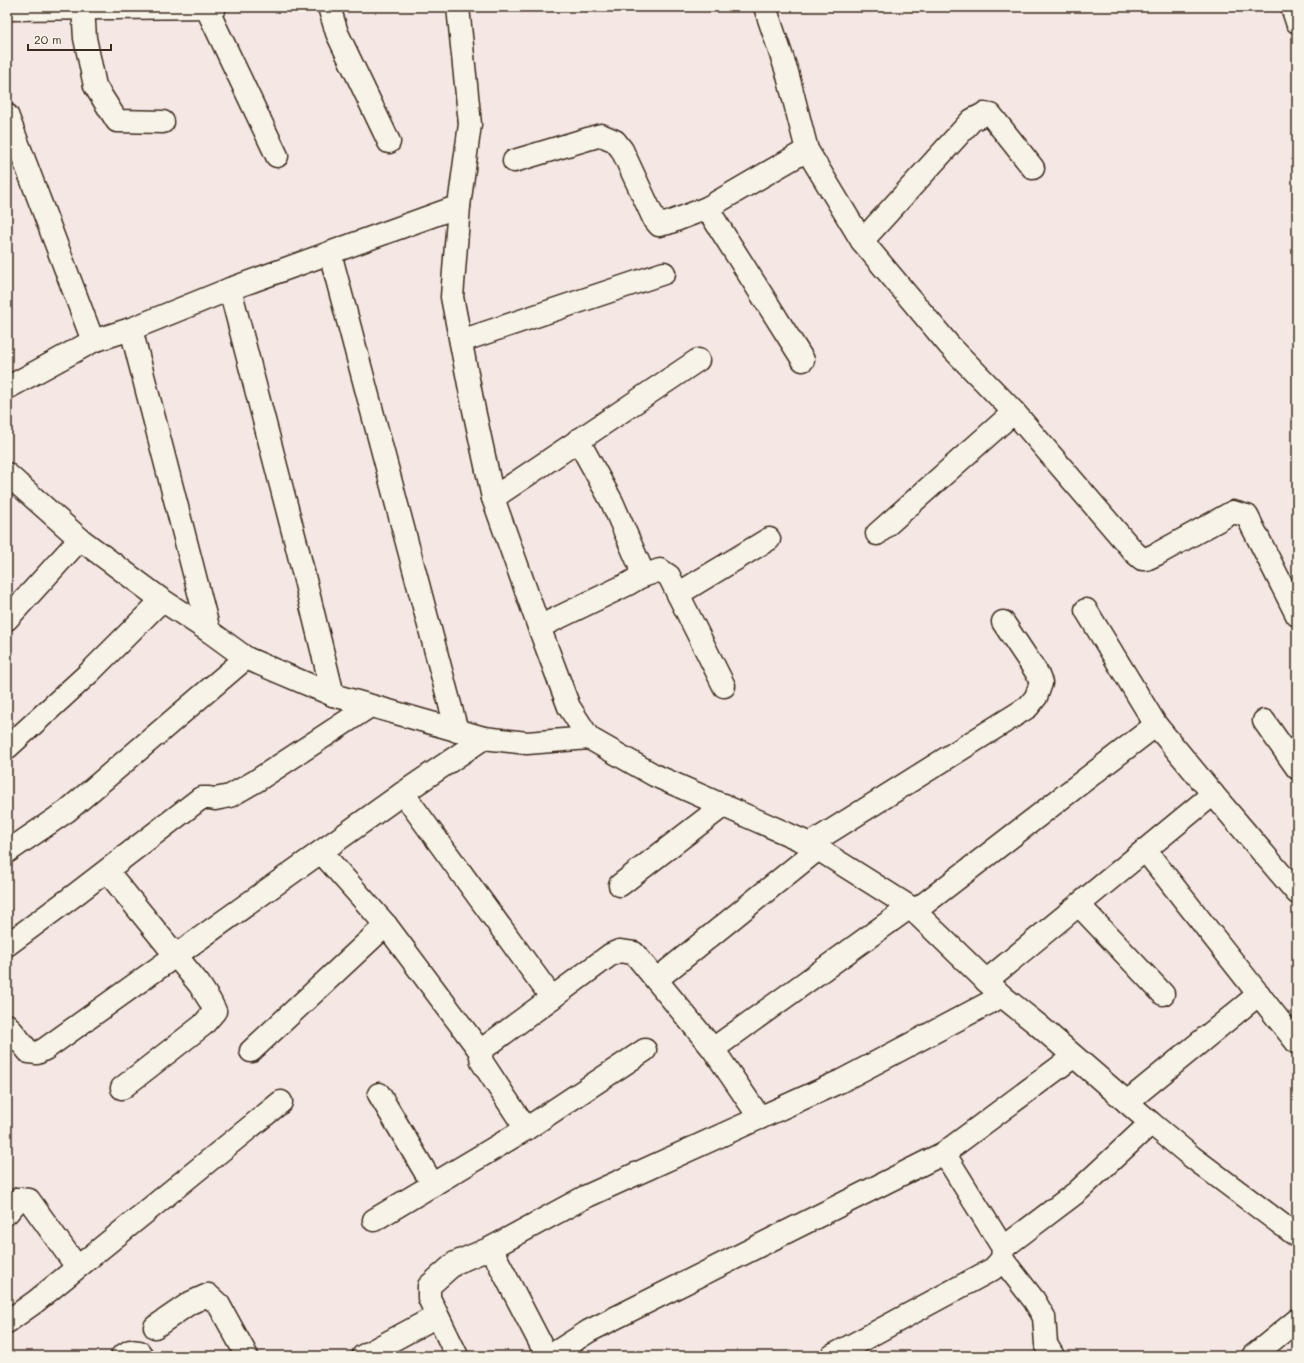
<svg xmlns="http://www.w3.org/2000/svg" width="1304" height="1363" viewBox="0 0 1304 1363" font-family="Mali,sans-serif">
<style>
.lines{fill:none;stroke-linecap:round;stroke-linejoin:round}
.minor-casing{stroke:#3b2a1e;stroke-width:25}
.minor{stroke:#f7f3e8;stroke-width:22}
</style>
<rect width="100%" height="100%" fill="#f5e7e4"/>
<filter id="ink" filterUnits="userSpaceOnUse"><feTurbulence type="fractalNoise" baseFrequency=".025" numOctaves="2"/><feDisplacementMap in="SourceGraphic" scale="8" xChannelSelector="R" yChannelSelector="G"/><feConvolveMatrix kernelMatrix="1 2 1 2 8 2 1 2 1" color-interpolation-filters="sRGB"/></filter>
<g filter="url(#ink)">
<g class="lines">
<g class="minor-casing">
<g id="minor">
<polyline points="83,7 85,38 95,86 117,121 163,122"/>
<polyline points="206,7 277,156"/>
<polyline points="329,7 337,33 389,142"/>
<polyline points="458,7 470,124 459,206 452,297 474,410 493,498 539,627 569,707 589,738 654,775 810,844 910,907 1002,996 1037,1024 1151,1123 1192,1157 1297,1236"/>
<polyline points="765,7 787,72 807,150 862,241 949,345 1014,412 1134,552 1142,559 1146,559 1157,554 1233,512 1247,516 1297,615"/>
<polyline points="1292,7 1297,22"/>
<polyline points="7,9 215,7"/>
<polyline points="7,115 93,341 7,388"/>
<polyline points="514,161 601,135 615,141 622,150 654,219 659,225 668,223 707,208"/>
<polyline points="862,241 972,120 984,114 991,115 1033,168"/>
<polyline points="330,253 457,731"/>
<polyline points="230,289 297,547 333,695"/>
<polyline points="131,329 209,631"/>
<polyline points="93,341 131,329 230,289 459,206"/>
<polyline points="461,341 664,273"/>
<polyline points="803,360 707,208 807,150"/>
<polyline points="7,474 80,539 162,600 209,631 246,658 333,695 484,738 527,743 589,738"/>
<polyline points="493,498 698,360"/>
<polyline points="877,534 1014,412"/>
<polyline points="640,577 660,570 669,576 724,686"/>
<polyline points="678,594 769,539"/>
<polyline points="7,619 80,539"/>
<polyline points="539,627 628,584 640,577 640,566 612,502 578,440"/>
<polyline points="1264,721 1297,768"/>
<polyline points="7,748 90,672 162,600"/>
<polyline points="403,793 552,998"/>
<polyline points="1213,794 1297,893"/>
<polyline points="810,844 1028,707 1036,697 1041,683 1037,673 1003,622"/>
<polyline points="1145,850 1297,1043"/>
<polyline points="7,852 67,811 246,658"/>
<polyline points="321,852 386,925 480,1051"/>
<polyline points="107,871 199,984 210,1001 215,1011 203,1025 122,1088"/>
<polyline points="620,885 724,805"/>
<polyline points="1079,905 1163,994"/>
<polyline points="915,911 1156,725"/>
<polyline points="7,945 76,894 201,798 209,798 215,799 230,796 256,781 370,706"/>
<polyline points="656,980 818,849"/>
<polyline points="986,981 1213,794 1156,725 1086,610"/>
<polyline points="7,1025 29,1052 37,1053 45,1049 403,793 484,738"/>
<polyline points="251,1051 386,925"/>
<polyline points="379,1094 433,1185"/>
<polyline points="1127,1102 1259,994"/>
<polyline points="760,1118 713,1049 910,907"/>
<polyline points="526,1129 645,1050"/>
<polyline points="7,1213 19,1199 29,1200 77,1267"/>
<polyline points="374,1220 526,1129 482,1062 480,1051 610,955 619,951 634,953 713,1049"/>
<polyline points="491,1248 547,1356"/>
<polyline points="1003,1248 1077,1192 1151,1123"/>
<polyline points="1002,1259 1034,1300 1044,1317 1046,1344 1053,1356"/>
<polyline points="7,1322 35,1302 281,1102"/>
<polyline points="155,1327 190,1303 208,1295 219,1305 247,1356"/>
<polyline points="122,1356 130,1351 139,1352 142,1356"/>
<polyline points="363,1356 437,1316"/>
<polyline points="457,1356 429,1298 429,1286 455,1263 491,1248 585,1197 841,1081 1002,996"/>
<polyline points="550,1356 589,1331 944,1153 1073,1057"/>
<polyline points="832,1356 993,1269 1002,1259 1003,1248 944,1153"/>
<polyline points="1253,1356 1297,1320"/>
</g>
</g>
<use href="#minor" class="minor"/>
</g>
</g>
<rect width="1304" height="1363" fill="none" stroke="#f7f3e8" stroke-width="24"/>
<rect x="12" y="12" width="1280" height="1339" fill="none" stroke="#3b2a1e" stroke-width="1.5" filter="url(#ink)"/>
<path d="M28 44v6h83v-6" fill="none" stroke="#3b2a1e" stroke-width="2"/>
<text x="34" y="44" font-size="12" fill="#3b2a1e" stroke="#f7f3e8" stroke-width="3" paint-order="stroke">20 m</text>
</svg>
